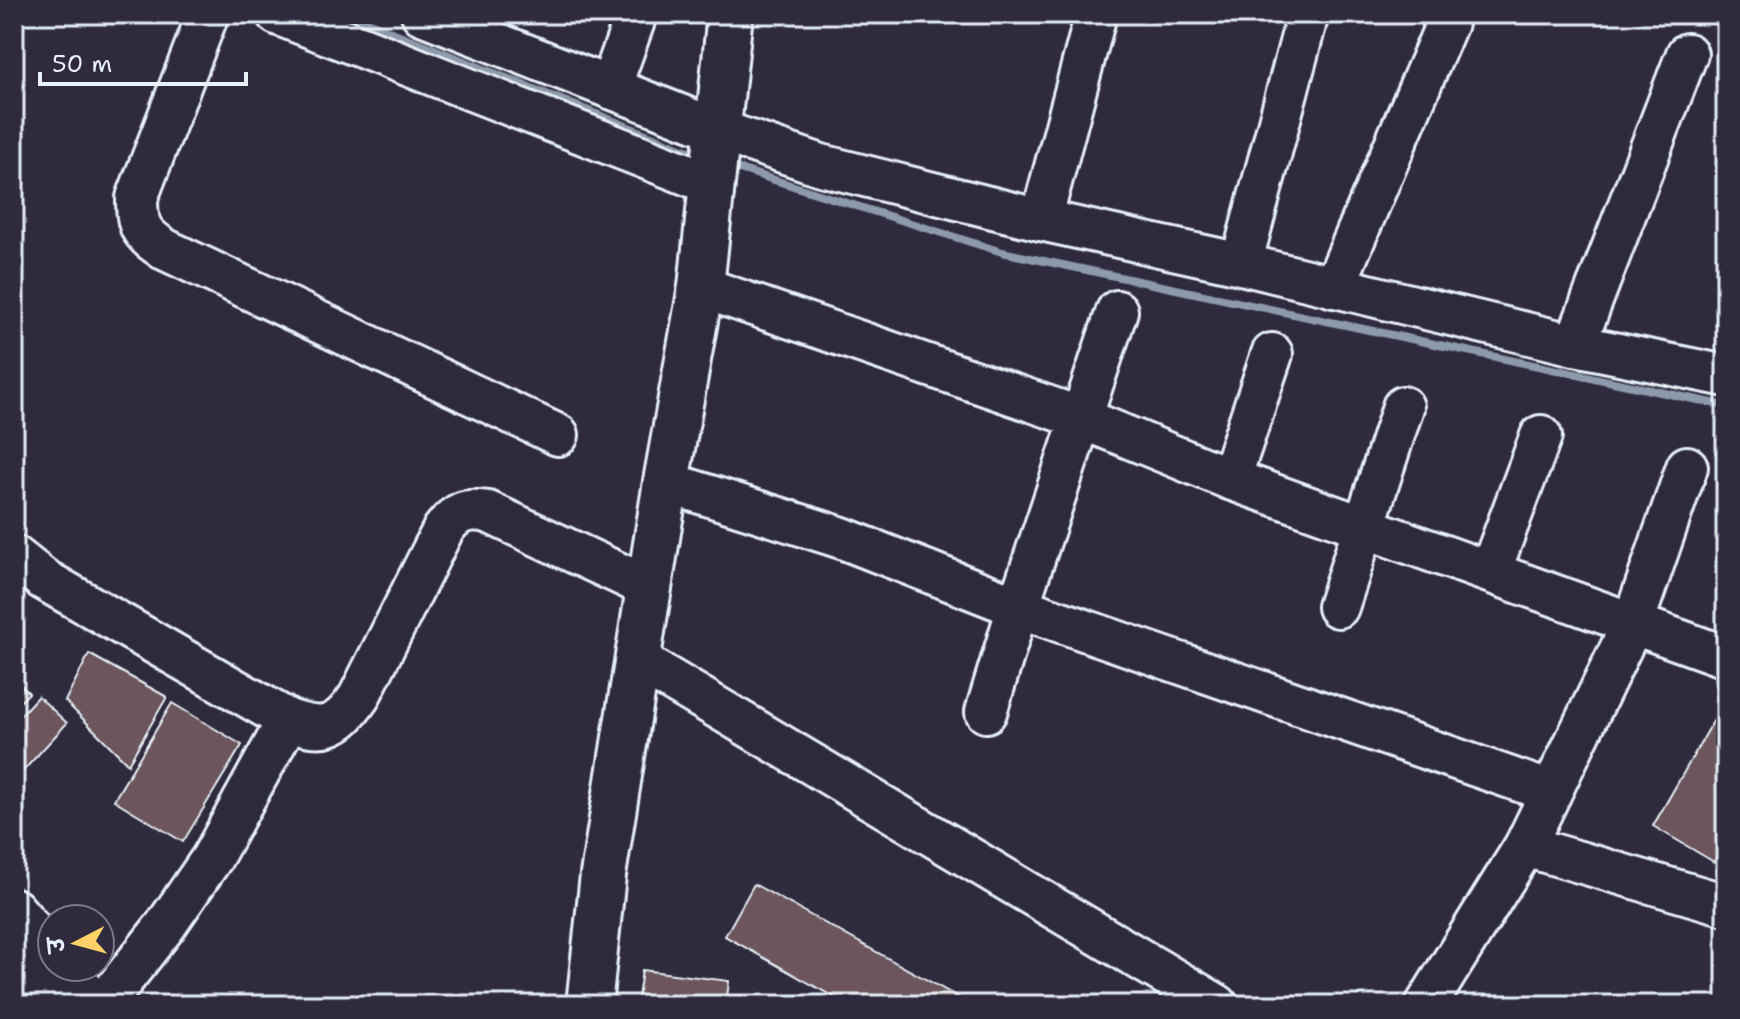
<svg xmlns="http://www.w3.org/2000/svg" width="1740" height="1019" viewBox="0 0 1740 1019" font-family="'Shantell Sans','Playpen Sans Deva',sans-serif">
<style>
.lines{fill:none;stroke-linecap:round;stroke-linejoin:round}
.stream{stroke:#8c9aab;stroke-width:8}
.building{fill:#6c555c;stroke:#e8f1f8;stroke-width:2}
.minor-casing{stroke:#e8f1f8;stroke-width:46}
.major-casing{stroke:#e8f1f8;stroke-width:50}
.highway-casing{stroke:#e8f1f8;stroke-width:50}
.minor{stroke:#2f2a3d;stroke-width:40}
.major{stroke:#2f2a3d;stroke-width:44}
.highway{stroke:#2f2a3d;stroke-width:44}
</style>
<rect width="100%" height="100%" fill="#2f2a3d"/>
<filter id="ink" filterUnits="userSpaceOnUse"><feTurbulence type="fractalNoise" baseFrequency=".0125" numOctaves="2"/><feDisplacementMap in="SourceGraphic" scale="16" xChannelSelector="R" yChannelSelector="G"/><feConvolveMatrix kernelMatrix="1 2 1 2 8 2 1 2 1" color-interpolation-filters="sRGB"/></filter>
<g filter="url(#ink)">
<g class="lines">
<g class="stream">
<polyline points="347,14 701,156"/>
<polyline points="733,167 1002,252 1726,406"/>
</g>
</g>
<g class="building">
<polygon points="89,654 167,697 128,764 65,701"/>
<polygon points="14,678 29,693 14,708"/>
<polygon points="38,696 67,723 14,781 14,722"/>
<polygon points="1726,699 1726,842 1714,862 1653,826"/>
<polygon points="172,703 242,745 183,842 114,800"/>
<polygon points="754,884 972,1005 848,1005 725,936"/>
<polygon points="642,970 729,981 726,1005 637,1005"/>
</g>
<g class="lines">
<g class="minor-casing">
<g id="minor">
<path d="M 208,14 L 137,198 C 137,226 140,233 164,249 L 558,435"/>
<polyline points="277,14 712,184"/>
<polyline points="422,14 718,130 821,165 1041,220 1241,264 1575,345 1726,376"/>
<polyline points="610,88 634,21 633,14"/>
<polyline points="1041,220 1096,14"/>
<polyline points="1241,264 1308,14"/>
<polyline points="701,287 1081,418 1230,479 1726,657"/>
<polyline points="1334,287 1447,23 1447,14"/>
<polyline points="1575,345 1687,54"/>
<polyline points="1230,479 1272,354"/>
<polyline points="666,482 842,538 1018,607 1551,792"/>
<path d="M 14,556 L 43,579 L 288,720 C 324,732 337,729 359,697 L 443,530 C 456,512 466,508 488,512 L 650,588"/>
<polyline points="1490,572 1541,436"/>
<polyline points="1338,607 1403,407"/>
<polyline points="639,661 1217,1005"/>
<polyline points="986,712 1018,607 1117,311"/>
<polyline points="1525,846 1726,905"/>
<polyline points="14,909 52,953"/>
<polyline points="64,967 97,1005"/>
<polyline points="103,1005 166,925 212,858 288,720"/>
<polyline points="1426,1005 1525,846 1633,623 1687,467"/>
</g>
</g>
<g class="major-casing">
<polyline id="major" points="589,1005 603,875 666,482 701,287 730,14"/>
</g>
<g class="highway-casing">
<polyline id="highway" points="14,967 47,1005"/>
</g>
<use href="#minor" class="minor"/>
<use href="#major" class="major"/>
<use href="#highway" class="highway"/>
</g>
</g>
<rect width="1740" height="1019" fill="none" stroke="#2f2a3d" stroke-width="48"/>
<rect x="24" y="24" width="1692" height="971" fill="none" stroke="#e8f1f8" stroke-width="3" filter="url(#ink)"/>
<g transform="translate(76 943) rotate(264)"><circle r="38" fill="#2f2a3d" stroke="#797a88" stroke-width="2"/>
<path d="M0-6L14 30L0 20L-14 30Z" fill="#ffd166"/>
<text y="-12" font-size="22" font-weight="bold" text-anchor="middle" fill="#e8f1f8">उ</text>
</g>
<path d="M40 72v12h206v-12" fill="none" stroke="#e8f1f8" stroke-width="4"/>
<text x="52" y="72" font-size="24" fill="#e8f1f8" stroke="#2f2a3d" stroke-width="6" paint-order="stroke">50 m</text>
</svg>
